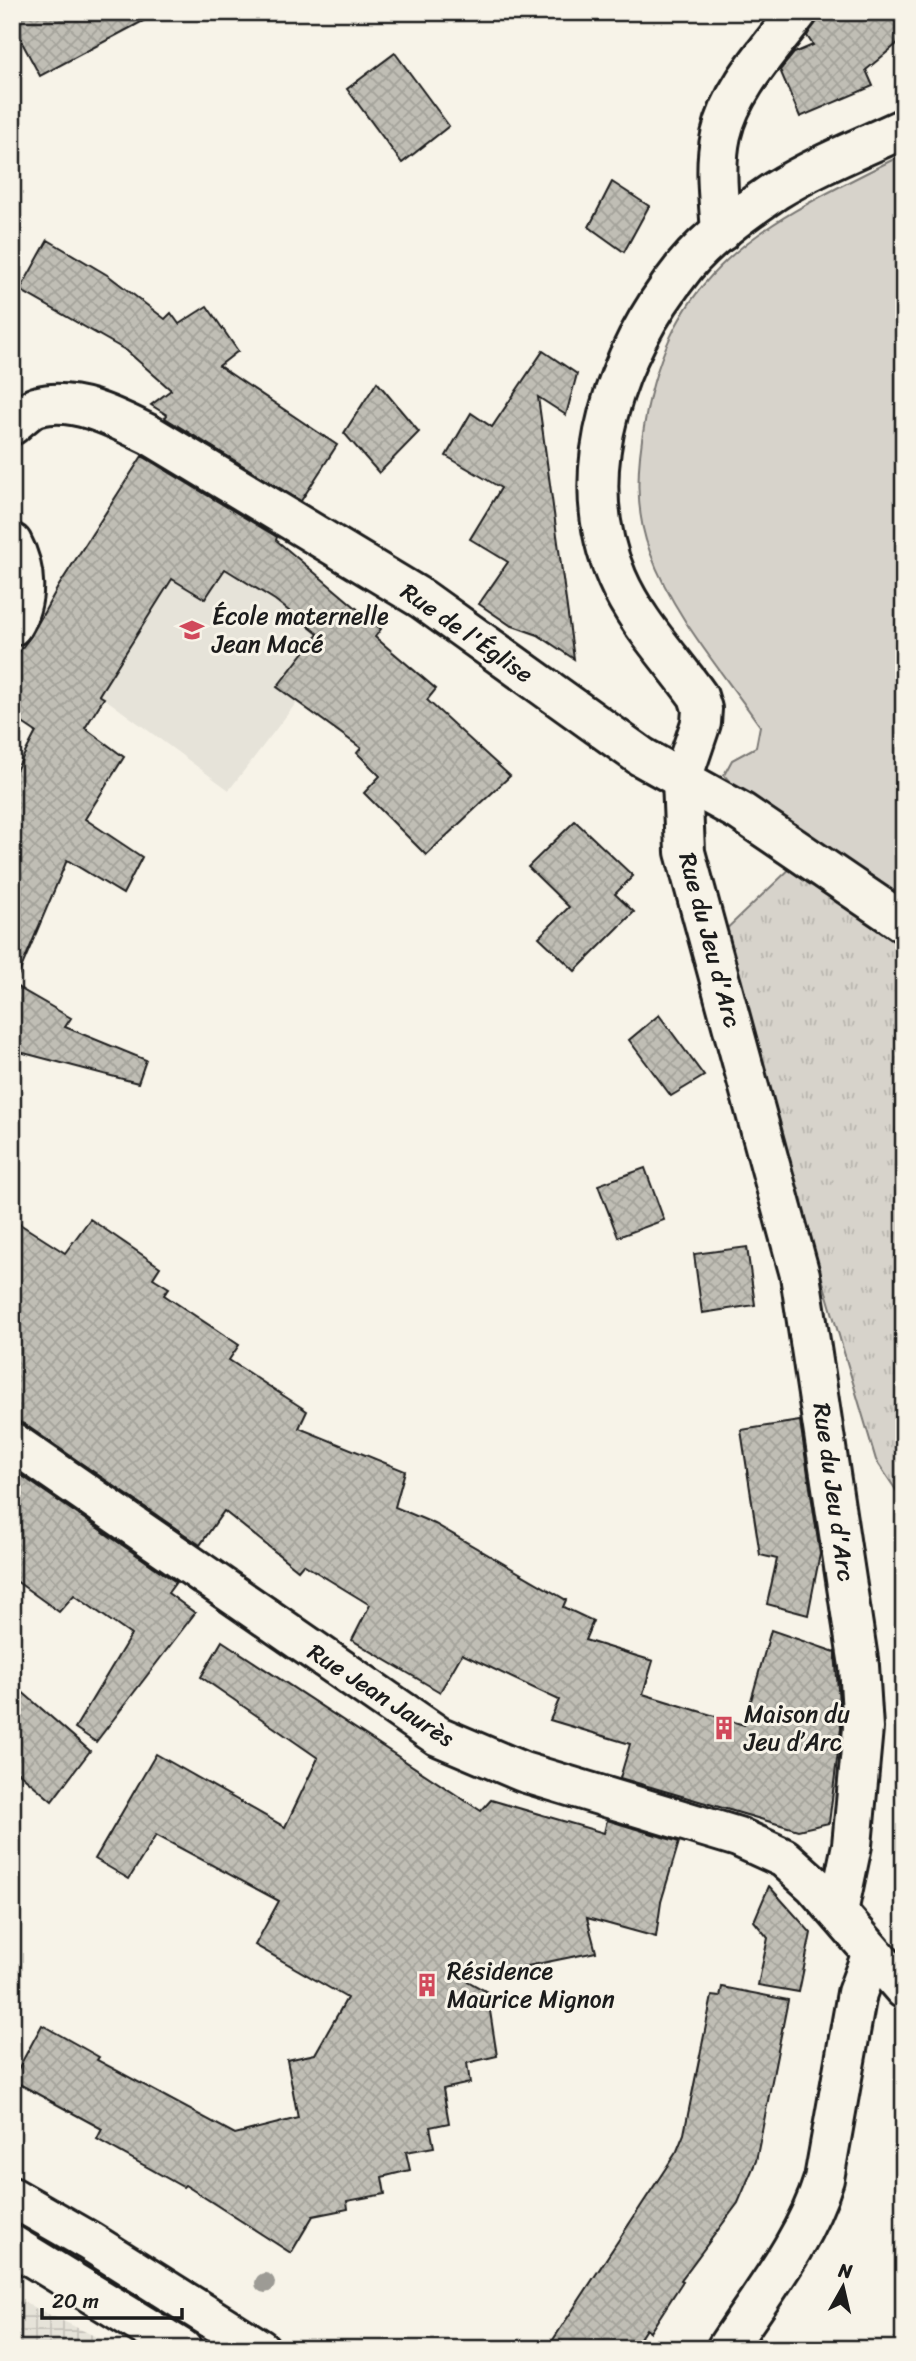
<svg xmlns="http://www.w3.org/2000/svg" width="916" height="2361" viewBox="0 0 916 2361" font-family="Sriracha,sans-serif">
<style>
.built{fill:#e6e3d9}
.industrial{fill:url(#industrial-grid)}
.grass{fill:#d7d3cb;stroke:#7a7874;stroke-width:2}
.park{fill:url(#park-tufts);stroke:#7a7874;stroke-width:2}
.building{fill:url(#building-cross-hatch);stroke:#1c1c1c;stroke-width:2}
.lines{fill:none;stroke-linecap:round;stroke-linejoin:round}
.minor-casing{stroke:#1c1c1c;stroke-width:44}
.major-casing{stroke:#1c1c1c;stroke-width:44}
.minor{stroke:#f7f3e8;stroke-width:38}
.major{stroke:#f7f3e8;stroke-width:38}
.tree{fill:#9d9b95}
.labels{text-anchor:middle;stroke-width:6;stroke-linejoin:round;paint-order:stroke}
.poi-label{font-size:24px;fill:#1c1c1c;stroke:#f7f3e8;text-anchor:start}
.street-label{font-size:24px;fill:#1c1c1c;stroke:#f7f3e8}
</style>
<defs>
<pattern id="industrial-grid" width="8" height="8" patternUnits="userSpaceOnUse" patternTransform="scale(1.75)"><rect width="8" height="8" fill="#e6e3d9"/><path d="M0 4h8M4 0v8" fill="none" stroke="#c5c2ba"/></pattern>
<pattern id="park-tufts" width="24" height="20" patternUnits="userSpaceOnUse" patternTransform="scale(1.75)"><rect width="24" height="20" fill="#d7d3cb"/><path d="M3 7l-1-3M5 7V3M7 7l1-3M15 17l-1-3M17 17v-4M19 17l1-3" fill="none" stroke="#b8b5ae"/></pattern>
<pattern id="building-cross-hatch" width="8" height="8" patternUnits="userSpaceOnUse" patternTransform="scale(1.75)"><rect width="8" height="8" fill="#c0beb5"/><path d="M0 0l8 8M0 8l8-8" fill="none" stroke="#a4a39b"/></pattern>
</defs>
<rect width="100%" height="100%" fill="#f7f3e8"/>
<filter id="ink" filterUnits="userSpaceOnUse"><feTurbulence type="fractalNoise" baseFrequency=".0143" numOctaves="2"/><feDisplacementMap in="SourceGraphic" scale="14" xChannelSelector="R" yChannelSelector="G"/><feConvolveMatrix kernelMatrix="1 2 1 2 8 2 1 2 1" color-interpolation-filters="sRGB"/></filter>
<g filter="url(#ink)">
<polygon class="built" points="92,531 301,562 364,615 229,790 104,698 19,649"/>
<polygon class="industrial" points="12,2297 122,2349 12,2349"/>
<path class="grass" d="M 904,154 L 904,937 L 796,863 L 724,775 L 732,760 L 756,747 L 760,726 C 722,671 673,616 650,552 C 634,510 637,465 645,421 C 673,260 772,221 904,154 Z"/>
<polygon class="park" points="796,863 904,937 904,1502 876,1460 720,935"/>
<g class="building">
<polygon points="12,12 160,12 40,76 12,24"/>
<polygon points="819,12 904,12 904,38 866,70 873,86 800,117 780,70 794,53 813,45 807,36"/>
<polygon points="395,53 449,126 402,163 347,89"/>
<polygon points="612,182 649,206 624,252 589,227"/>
<polygon points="48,240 109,276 165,319 171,313 179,324 207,306 238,351 219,366 337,445 301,501 165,418 167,415 151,405 171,390 127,351 20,290"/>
<polygon points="543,351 577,374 566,415 538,397 574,659 538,635 510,625 479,604 508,562 470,539 501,488 446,456 471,413 492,427"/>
<polygon points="377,382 419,432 379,473 344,433"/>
<polygon points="142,456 277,537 276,540 381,629 375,637 436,689 427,700 510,776 426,855 364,793 380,776 357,753 361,748 277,687 318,634 275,600 225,569 205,599 172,579 99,695 104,698 85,728 124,757 85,819 142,857 123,894 67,860 14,985 71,1018 65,1027 146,1060 138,1083 12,1050 12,778 36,732 12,716 12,661 31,636 58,587"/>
<polygon points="575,821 633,876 615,894 634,912 575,971 539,937 569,907 528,867"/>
<polygon points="659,1015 704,1076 671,1096 629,1040"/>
<polygon points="645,1168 664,1220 618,1237 598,1185"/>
<polygon points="12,1219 65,1253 90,1219 160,1267 153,1278 169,1288 164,1295 239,1345 229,1360 307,1411 299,1428 405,1471 395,1507 435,1524 566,1600 563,1607 593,1621 585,1640 653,1661 643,1694 744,1725 771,1630 835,1652 841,1728 829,1823 798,1830 620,1778 630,1744 550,1720 559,1700 462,1654 440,1692 352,1640 370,1605 303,1564 298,1570 224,1511 200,1545 24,1424 12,1420"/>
<polygon points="747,1247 755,1305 702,1313 694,1254"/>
<polygon points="800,1421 820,1554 808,1615 767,1604 777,1559 760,1555 741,1430"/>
<polygon points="12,1469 176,1582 168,1593 195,1613 96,1742 75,1728 131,1635 74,1595 59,1612 12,1578"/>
<polygon points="222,1641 481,1811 491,1800 604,1833 607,1820 679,1842 661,1902 656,1937 587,1918 596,1952 464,1979 487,1992 497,2056 467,2063 470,2083 443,2089 449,2123 430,2127 434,2147 406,2152 410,2170 382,2177 385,2194 347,2201 348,2209 313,2216 291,2253 185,2185 183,2187 97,2139 102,2129 12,2080 42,2025 99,2057 97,2060 235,2134 298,2118 287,2060 315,2054 347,1998 255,1945 279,1901 156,1835 129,1879 95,1859 156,1754 285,1827 318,1758 201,1677"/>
<polygon points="12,1683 90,1751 52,1801 12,1767"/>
<polygon points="769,1886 811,1933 799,1992 758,1985 768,1938 754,1921"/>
<polygon points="722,1987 788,2000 756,2161 738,2203 681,2280 683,2281 650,2332 646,2329 633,2349 547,2349 677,2151 684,2134 712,1996 720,1997"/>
</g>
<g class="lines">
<g class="minor-casing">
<g id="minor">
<path d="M 721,232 C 719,200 714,166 721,135 C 731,89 770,49 798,12"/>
<path d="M 12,425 C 19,419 30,408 39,406 C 75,396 119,420 150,435 L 422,599 L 642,757 L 741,812 L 904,923"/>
<path d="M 12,543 C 26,569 28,600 12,626"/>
<polyline points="12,1442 438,1736 523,1772 738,1837 784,1858 815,1886 904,1989"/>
<path d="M 838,1912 L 852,1845 L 863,1728 L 859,1666 L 800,1275 L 685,852 L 682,779 L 701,723 L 702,709 L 698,696 C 670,657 636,622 617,578 C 571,471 617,351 685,266 C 709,237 744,212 775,191 C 815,166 861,148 904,128"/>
<path d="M 726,2349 C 762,2294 805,2241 824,2179 L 857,1993 L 872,1953"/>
</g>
</g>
<g class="major-casing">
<g id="major">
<polyline points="12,2197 89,2241 260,2349"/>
<polyline points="12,2245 182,2349"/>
</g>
</g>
<use href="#minor" class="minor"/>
<use href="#major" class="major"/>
</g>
<circle class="tree" cx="265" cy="2283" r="10"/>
</g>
<defs>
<g id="school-bare" transform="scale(1.89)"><path d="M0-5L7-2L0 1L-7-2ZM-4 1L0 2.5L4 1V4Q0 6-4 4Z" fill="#d1495b" stroke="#f7f3e8" stroke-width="2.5" paint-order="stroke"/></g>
<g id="building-bare" transform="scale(1.89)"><path d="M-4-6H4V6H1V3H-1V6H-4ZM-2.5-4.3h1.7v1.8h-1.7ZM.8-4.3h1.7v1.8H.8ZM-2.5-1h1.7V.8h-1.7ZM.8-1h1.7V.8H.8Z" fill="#d1495b" stroke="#f7f3e8" stroke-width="2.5" paint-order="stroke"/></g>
</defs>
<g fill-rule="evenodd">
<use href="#school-bare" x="192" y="630"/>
<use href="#building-bare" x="724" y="1728"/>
<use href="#building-bare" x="427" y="1985"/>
</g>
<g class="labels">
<g class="poi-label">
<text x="212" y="624">École maternelle<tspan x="212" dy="28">Jean Macé</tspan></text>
<text x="744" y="1722">Maison du<tspan x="744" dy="28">Jeu d’Arc</tspan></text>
<text x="447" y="1979">Résidence<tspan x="447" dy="28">Maurice Mignon</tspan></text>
</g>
<g class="street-label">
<text transform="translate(467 633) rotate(35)" y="8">Rue de l'Église</text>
<text transform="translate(710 940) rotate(75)" y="8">Rue du Jeu d'Arc</text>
<text transform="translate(834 1492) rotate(82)" y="8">Rue du Jeu d'Arc</text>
<text transform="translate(381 1695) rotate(33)" y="8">Rue Jean Jaurès</text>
</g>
</g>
<rect width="916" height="2361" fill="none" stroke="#f7f3e8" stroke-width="42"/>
<rect x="21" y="21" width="874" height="2319" fill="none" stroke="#1c1c1c" stroke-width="2.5" filter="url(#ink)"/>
<g transform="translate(843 2287) rotate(8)" stroke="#f7f3e8" stroke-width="5" paint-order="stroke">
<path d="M0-5L12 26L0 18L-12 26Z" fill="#1c1c1c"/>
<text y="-10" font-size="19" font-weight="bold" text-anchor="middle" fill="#1c1c1c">N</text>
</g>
<path d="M42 2308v10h140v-10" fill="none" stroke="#1c1c1c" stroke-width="3.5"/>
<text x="52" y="2308" font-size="21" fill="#1c1c1c" stroke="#f7f3e8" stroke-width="5" paint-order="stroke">20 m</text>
</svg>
